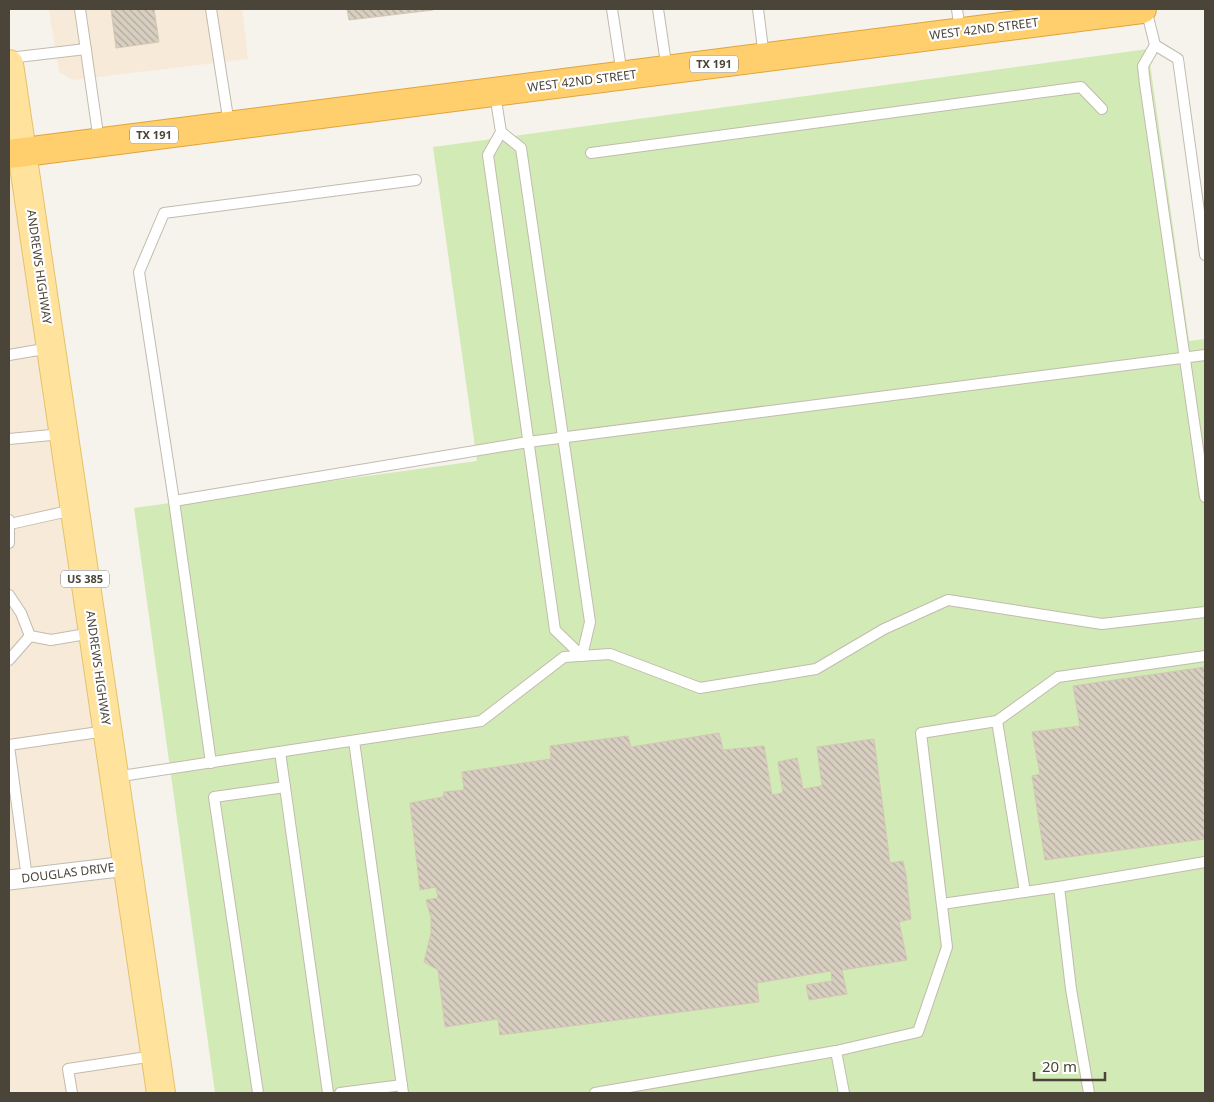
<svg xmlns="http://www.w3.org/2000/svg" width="1214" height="1102" viewBox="0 0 1214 1102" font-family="'Noto Sans',sans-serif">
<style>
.commercial{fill:#f7ead8}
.green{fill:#d2eab5}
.building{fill:url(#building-back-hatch);stroke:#d3c7b4}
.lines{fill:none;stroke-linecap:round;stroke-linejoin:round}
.lane-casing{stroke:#c2bbae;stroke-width:12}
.street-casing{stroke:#c2bbae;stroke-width:21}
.primary-casing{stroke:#e6c16a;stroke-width:30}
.highway-casing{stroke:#e0a43c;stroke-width:30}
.lane{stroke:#fff;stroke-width:10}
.street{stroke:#fff;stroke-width:19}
.primary{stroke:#ffe39c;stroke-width:28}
.highway{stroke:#ffcf6e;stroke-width:28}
.labels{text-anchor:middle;stroke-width:4.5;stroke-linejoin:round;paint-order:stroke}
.shield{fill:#fff;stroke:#817c74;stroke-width:1}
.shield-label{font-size:11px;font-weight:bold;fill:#4b4439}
.street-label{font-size:12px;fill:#4b4439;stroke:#fff}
</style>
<defs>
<pattern id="building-back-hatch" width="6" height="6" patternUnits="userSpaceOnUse" patternTransform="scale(1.25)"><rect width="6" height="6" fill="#d8cfc1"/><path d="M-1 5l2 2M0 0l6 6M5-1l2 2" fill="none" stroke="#b1aa9e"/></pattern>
</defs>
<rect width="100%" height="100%" fill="#f6f3ec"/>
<g class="commercial">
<polygon points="49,9 242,9 248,59 73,80 59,72"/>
<polygon points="9,154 160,1093 9,1093"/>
</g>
<polygon class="green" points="1148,49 1189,341 1205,339 1205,1093 215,1093 134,508 477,461 433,147"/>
<g class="building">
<polygon points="111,9 154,9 159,42 116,48"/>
<polygon points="347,9 433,9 433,10 349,20"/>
<polygon points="1205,667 1205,839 1045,860 1032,776 1040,774 1032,732 1080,726 1073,686"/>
<polygon points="719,733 723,750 764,746 772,795 783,793 778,762 797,758 803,789 822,786 817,747 874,739 890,863 903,861 906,875 911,919 899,922 907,960 842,970 847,994 809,1000 806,985 832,981 831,971 757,983 759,1002 500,1035 498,1019 445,1027 438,970 424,962 431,933 431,918 426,900 438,898 436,887 420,890 410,803 443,797 444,792 464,790 462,772 551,759 550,746 628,736 631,747"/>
</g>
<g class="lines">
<g class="lane-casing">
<g id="lane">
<polyline points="80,9 99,141"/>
<polyline points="211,9 229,124"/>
<polyline points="612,9 622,75"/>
<polyline points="658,9 667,70"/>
<polyline points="758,9 764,57"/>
<polyline points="957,9 960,31"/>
<polyline points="1146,9 1155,45 1143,66 1145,84 1205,497"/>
<polyline points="1155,45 1178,59 1205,255"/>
<polyline points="9,58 86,49"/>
<polyline points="495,94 501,132 488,155 555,630 582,656 590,622 521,148 501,132"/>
<polyline points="591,153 1081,87 1102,109"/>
<polyline points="9,355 50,348"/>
<polyline points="9,439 62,434"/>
<polyline points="174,501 139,272 164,213 416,180"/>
<polyline points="9,520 9,543"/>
<polyline points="10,524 73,510"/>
<polyline points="9,595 21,613 30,636 51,640 92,633"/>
<polyline points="9,660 30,636"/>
<polyline points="997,721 1058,677 1205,656"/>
<polyline points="354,741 403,1093"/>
<polyline points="9,745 106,731"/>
<polyline points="9,746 27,878"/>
<polyline points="280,752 285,787"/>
<polyline points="211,763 174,501 528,442 1205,355"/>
<polyline points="115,777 481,721 564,657 610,654 700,688 816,669 884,629 948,600 1102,624 1205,612"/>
<polyline points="1059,887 1205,862"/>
<polyline points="942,904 1059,887 1071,989 1089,1093"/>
<polyline points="836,1051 844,1093"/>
<polyline points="72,1093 68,1069 154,1056"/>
<polyline points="258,1093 214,797 285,787 328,1093"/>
<polyline points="340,1093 402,1085"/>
<polyline points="595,1093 836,1051 918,1032 947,947 921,733 997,721 1025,892"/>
</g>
</g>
<g class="street-casing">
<polyline id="street" points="9,880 127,866"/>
</g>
<g class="primary-casing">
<polyline id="primary" points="9,64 161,1093"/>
</g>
<g class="highway-casing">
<polyline id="highway" points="9,154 1142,9"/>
</g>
<use href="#lane" class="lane"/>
<use href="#street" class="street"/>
<use href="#primary" class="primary"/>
<use href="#highway" class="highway"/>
</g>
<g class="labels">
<g class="shield">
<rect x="690" y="55.5" width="48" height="17" rx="4"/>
<rect x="130" y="126.5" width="48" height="17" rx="4"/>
<rect x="61" y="570.5" width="48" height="17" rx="4"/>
</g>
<g class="shield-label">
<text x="714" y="68">TX 191</text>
<text x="154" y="139">TX 191</text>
<text x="85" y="583">US 385</text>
</g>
<g class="street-label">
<text transform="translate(984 29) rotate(-7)" y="4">WEST 42ND STREET</text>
<text transform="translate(582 81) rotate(-7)" y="4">WEST 42ND STREET</text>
<text transform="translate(39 267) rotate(82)" y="4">ANDREWS HIGHWAY</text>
<text transform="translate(98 668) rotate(82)" y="4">ANDREWS HIGHWAY</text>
<text transform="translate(68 873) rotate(-7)" y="4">DOUGLAS DRIVE</text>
</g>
</g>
<rect width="1214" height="1102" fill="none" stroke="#4b4439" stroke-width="20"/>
<path d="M1034 1072v8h71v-8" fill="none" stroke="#4b4439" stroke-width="2.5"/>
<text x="1042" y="1072" font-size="15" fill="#4b4439" stroke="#ffffff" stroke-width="4" paint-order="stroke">20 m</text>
</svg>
